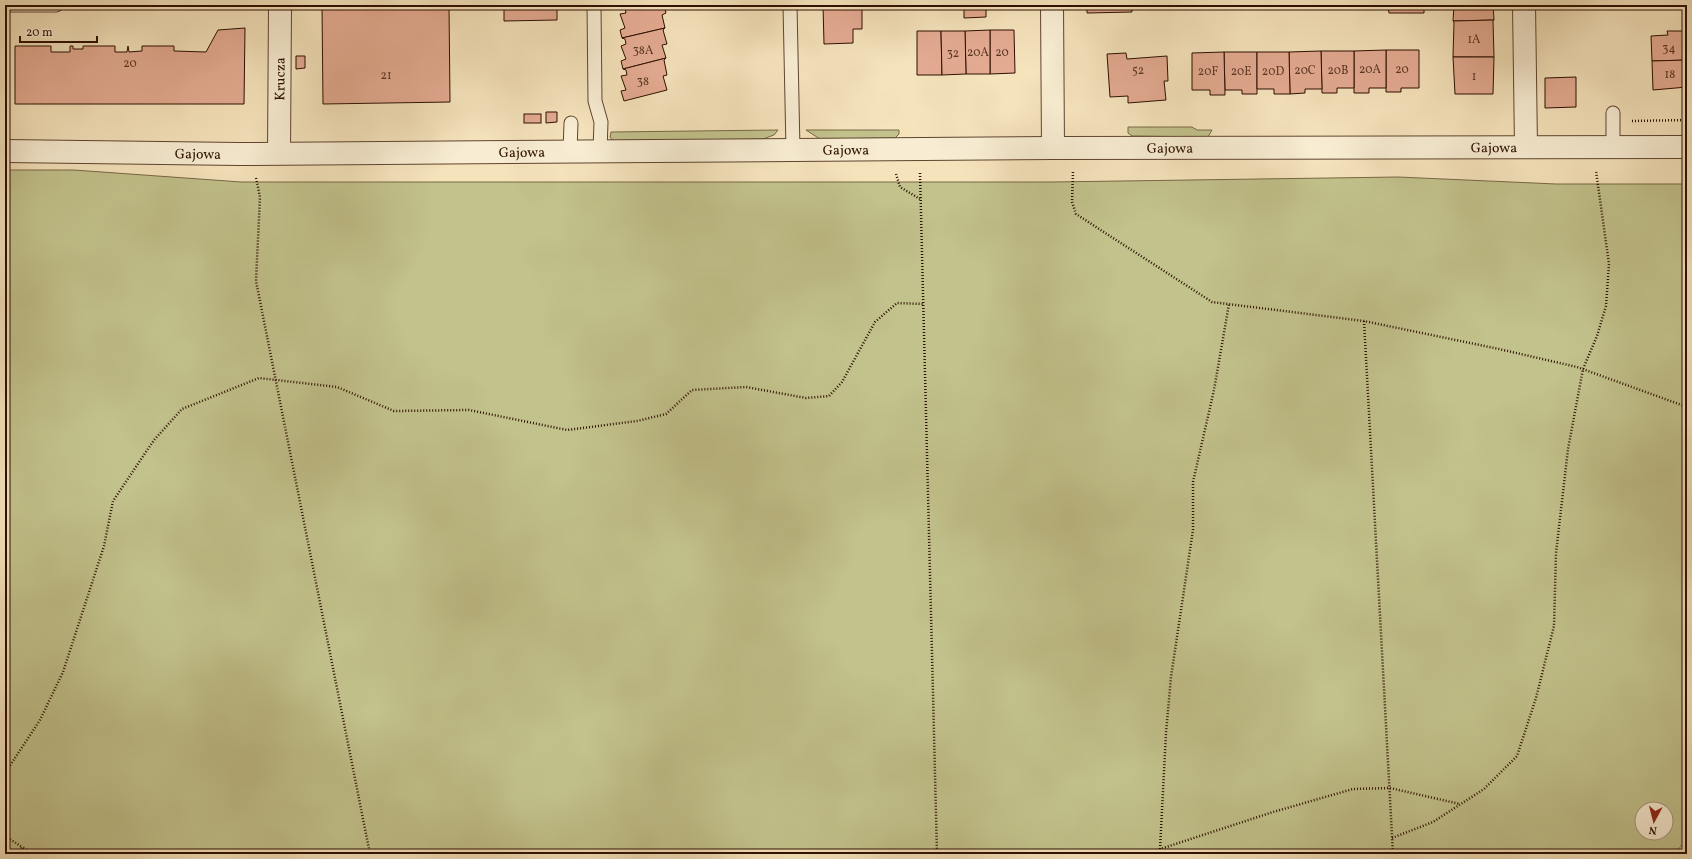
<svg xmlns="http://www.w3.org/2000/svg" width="1692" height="859" viewBox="0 0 1692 859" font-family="Vollkorn,serif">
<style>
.green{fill:#c2c28c;stroke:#786846;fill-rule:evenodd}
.building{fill:#e4ab92;stroke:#2d0f00}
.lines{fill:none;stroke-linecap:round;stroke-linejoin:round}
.lane-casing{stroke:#5f442f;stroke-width:15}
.street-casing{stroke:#5f442f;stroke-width:24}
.path{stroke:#2d0f00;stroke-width:2.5;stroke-dasharray:1 2;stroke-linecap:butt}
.lane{stroke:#f8edd3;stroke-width:13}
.street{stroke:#f8edd3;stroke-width:22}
.labels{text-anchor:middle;stroke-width:3;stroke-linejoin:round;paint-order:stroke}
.number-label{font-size:12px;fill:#5b3624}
.street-label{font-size:14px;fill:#2d0f00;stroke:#f8edd3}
</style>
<rect width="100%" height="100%" fill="#f5e3bc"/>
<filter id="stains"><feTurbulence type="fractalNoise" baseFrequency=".005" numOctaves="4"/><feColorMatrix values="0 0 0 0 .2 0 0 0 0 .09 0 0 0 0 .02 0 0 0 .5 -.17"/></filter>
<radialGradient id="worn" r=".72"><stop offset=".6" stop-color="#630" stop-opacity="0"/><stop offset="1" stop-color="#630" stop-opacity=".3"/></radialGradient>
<g class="green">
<polygon points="1128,127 1192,127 1197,130 1212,130 1208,137 1132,136 1128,133"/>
<polygon points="778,130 774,135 763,139 613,141 610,137 611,132"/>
<polygon points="806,130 899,130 899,134 895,138 820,139"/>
<path d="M 5,170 L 74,170 L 241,182 L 1053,182 L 1398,177 L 1556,184 L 1687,184 L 1687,838 L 1675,854 L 5,854 ZM 1642,809 L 1666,809 L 1666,833 L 1642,833 Z"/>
</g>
<g class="building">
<polygon points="322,5 449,5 450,102 323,104"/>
<polygon points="504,5 557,5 557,20 504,21"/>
<polygon points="632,5 664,5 666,13 662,15 665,28 622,38 620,30 625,28 620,14 626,13 625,8 622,7"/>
<polygon points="823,5 862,5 862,29 853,29 853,43 824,44"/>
<polygon points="964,5 986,5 986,17 964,18"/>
<polygon points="1087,5 1132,5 1132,12 1087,13"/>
<polygon points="1388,5 1424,5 1424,13 1389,13"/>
<polygon points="1454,5 1493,5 1494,20 1453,21"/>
<polygon points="1494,20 1493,21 1494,57 1453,57 1454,22 1453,21"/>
<polygon points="245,28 244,104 15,104 15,46 51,46 51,52 70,52 70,46 73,46 73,49 83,49 83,46 115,46 115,52 127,52 128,46 129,52 142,51 142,46 174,46 174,51 206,52 218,30"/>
<polygon points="665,28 663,30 667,44 662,45 666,58 623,69 621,61 626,59 621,46 626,44 625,39 622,38"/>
<polygon points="990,30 1014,30 1015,73 990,74"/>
<polygon points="990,30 990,74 966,74 965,31"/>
<polygon points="917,31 941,31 942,75 917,75"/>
<polygon points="941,31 965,31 966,74 942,75"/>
<polygon points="1667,31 1687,31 1687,60 1652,61 1651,36 1668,35"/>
<polygon points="1386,50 1419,50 1419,88 1401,88 1401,92 1386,92"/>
<polygon points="1386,50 1386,88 1369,88 1369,93 1354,93 1354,51"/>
<polygon points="1321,51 1354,51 1354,88 1337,88 1337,93 1322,93"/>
<polygon points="1321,51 1322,89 1305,89 1305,93 1290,94 1289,52"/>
<polygon points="1224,52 1257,52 1257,94 1242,94 1242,90 1225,90"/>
<polygon points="1224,52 1225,95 1210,95 1210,90 1192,90 1192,53"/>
<polygon points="1257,52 1289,52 1290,94 1274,94 1274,89 1257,89"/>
<polygon points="1126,53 1127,59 1167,56 1168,81 1164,81 1166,100 1128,103 1128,96 1110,97 1107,54"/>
<polygon points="296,56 305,56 305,68 296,69"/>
<polygon points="1453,57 1494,57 1493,94 1455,94"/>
<polygon points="666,58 664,60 667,75 663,76 667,90 624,101 621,91 626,90 621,76 627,75 626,70 623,69"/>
<polygon points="1687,60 1687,87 1653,90 1652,61"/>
<polygon points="1576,77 1576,107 1545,108 1545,78"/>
<polygon points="546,112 557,112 557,122 546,123"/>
<rect x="524" y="114" width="17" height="9"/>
</g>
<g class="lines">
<g class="lane-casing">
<g id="lane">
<polyline points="8,5 56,5"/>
<polyline points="594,5 595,101 601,122 600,151"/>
<polyline points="790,5 793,150"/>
<polyline points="1613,147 1613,113"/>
<polyline points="570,151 571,123"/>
</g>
</g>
<g class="street-casing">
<g id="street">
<polyline points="1052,5 1053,148"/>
<polyline points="1524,5 1526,147"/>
<path id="s1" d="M 5,151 L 240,154 L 1053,148 L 1687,147"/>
<path id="s2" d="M 279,153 L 280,5"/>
</g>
</g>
<g class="path">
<polyline points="1632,121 1687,120"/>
<polyline points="1073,172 1072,202 1076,214 1212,302 1364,321 1499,349 1577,367 1687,407"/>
<polyline points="920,173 937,854"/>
<polyline points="896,174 900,187 920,199"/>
<polyline points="256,178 260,197 256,281 370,854"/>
<polyline points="1364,321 1393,854"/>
<polyline points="5,773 40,720 63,672 104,546 113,501 154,440 182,409 259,378 337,387 394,411 469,410 567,430 637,421 666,414 692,390 746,387 806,398 829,396 842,382 875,322 897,303 923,304"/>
<polyline points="5,836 22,847"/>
<polyline points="1392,838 1433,822 1484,789 1517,756 1536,698 1554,626 1556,553 1568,449 1583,369 1597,336 1606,306 1609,264 1596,171"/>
<polyline points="1160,849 1166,733 1171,677 1193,530 1193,482 1214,390 1229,304"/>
<polyline points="19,854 22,847 34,854"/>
<polyline points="1145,854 1273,812 1353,789 1390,788 1460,804"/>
</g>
<use href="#lane" class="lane"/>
<use href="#street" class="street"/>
</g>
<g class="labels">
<g class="number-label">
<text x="1474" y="43">1A</text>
<text x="1669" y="52">34</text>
<text x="643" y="54">38A</text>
<text x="978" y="56">20A</text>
<text x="1002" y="56">20</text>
<text x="953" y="57">32</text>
<text x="130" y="67">20</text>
<text x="1370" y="73">20A</text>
<text x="1402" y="73">20</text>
<text x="1138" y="74">52</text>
<text x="1305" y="74">20C</text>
<text x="1338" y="74">20B</text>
<text x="1208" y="75">20F</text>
<text x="1241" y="75">20E</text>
<text x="1273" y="75">20D</text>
<text x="1670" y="78">18</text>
<text x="386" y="79">21</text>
<text x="1474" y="80">1</text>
<text x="643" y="85">38</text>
</g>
<g class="street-label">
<text dy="5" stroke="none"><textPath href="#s2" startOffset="74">Krucza</textPath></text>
<text dy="5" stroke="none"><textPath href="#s1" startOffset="1165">Gajowa</textPath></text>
<text dy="5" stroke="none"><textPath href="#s1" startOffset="1489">Gajowa</textPath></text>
<text dy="5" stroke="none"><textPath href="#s1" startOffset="841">Gajowa</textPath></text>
<text dy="5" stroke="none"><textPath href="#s1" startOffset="517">Gajowa</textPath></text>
<text dy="5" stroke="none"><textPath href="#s1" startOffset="193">Gajowa</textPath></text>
</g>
</g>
<rect width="1692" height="859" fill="none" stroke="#f5e3bc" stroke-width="20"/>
<rect x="6" y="6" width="1680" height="847" fill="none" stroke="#2d0f00" stroke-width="2"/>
<rect x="10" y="10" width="1672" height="839" fill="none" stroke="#2d0f00"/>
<g transform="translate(1654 821) rotate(187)"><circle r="19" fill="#f8edd3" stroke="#a7947f"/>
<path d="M0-3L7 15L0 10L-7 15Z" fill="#8f2418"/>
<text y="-6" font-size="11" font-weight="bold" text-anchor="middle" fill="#2d0f00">N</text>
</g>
<path d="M20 36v6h77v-6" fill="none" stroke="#2d0f00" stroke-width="2"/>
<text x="26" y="36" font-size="12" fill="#2d0f00" stroke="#f8edd3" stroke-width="3" paint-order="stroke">20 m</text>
<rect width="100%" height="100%" filter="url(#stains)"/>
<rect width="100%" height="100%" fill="url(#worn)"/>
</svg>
